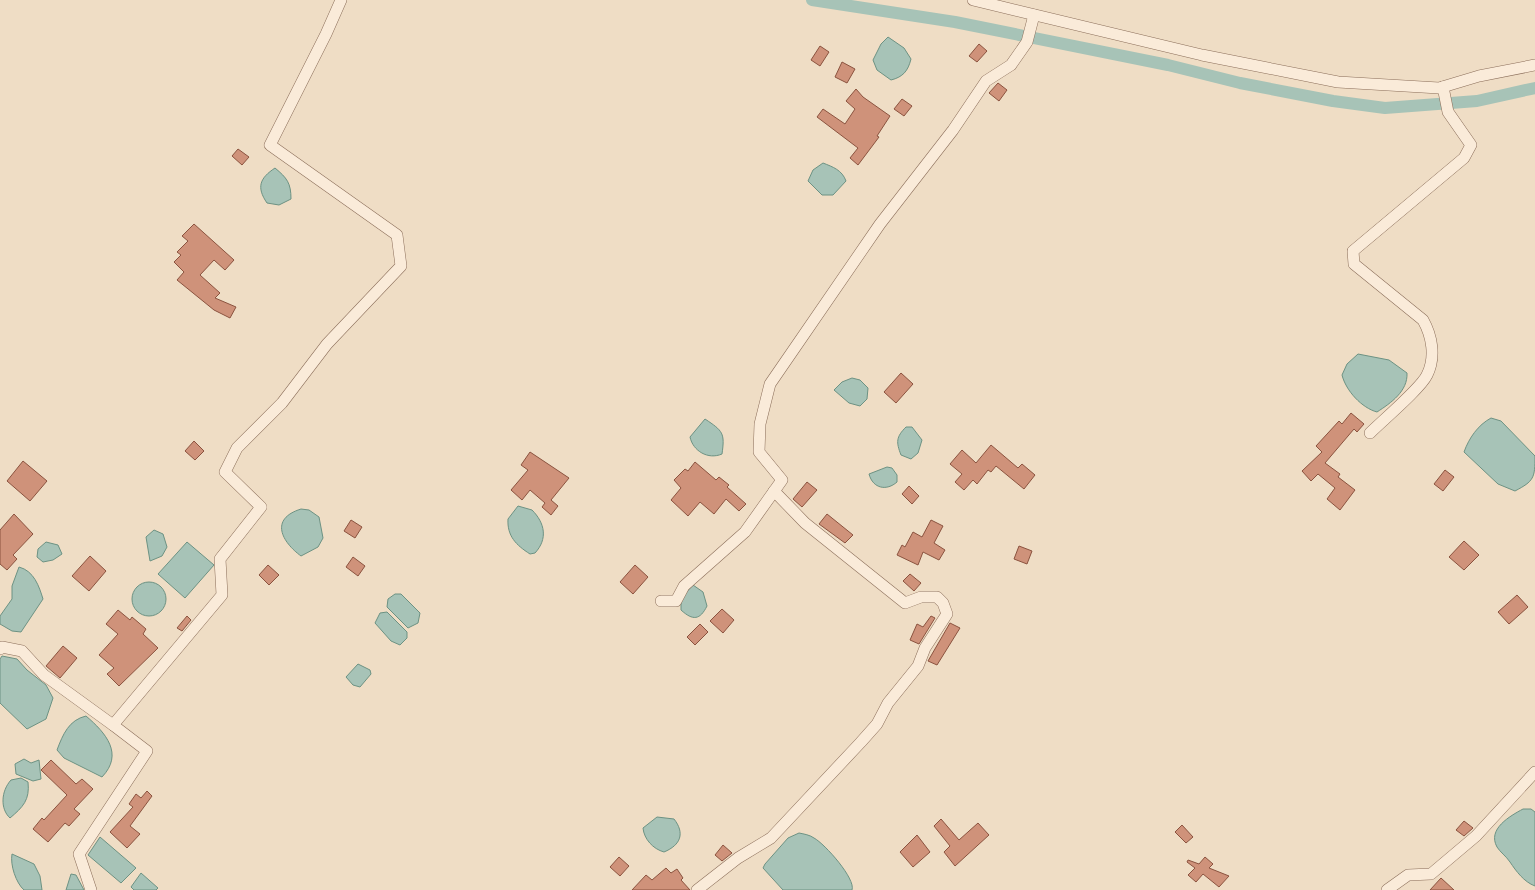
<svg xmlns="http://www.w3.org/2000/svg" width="1535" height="890" viewBox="0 0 1535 890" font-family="'Playfair Display',serif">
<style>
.water{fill:#a7c3b7;stroke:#6d9283}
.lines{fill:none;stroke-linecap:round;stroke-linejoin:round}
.canal{stroke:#a7c3b7;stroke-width:12}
.building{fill:#cf927a;stroke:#8b533f}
.street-casing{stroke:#8b6e5a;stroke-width:12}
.street{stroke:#faebd9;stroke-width:11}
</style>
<rect width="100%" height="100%" fill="#efddc5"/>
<g class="water">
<path d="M 888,37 L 904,48 L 911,59 C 908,71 903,77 891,80 L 877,70 L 873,60 L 881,44 Z"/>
<path d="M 823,163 C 833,167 842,170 846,181 L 833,195 L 822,195 L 808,181 L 813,170 Z"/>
<path d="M 275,168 C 287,178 291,183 291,199 L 279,205 L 267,203 C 256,187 260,178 275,168 Z"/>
<path d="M 1358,354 L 1389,360 L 1407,373 C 1408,391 1391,403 1377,412 C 1362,408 1346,391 1342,375 L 1347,364 Z"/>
<polygon points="852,378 860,380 868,388 867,399 860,406 849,403 834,390 842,382"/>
<path d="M 1491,418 L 1501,421 L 1535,456 C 1535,478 1534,481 1515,491 L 1498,484 L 1464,452 C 1469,438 1478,425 1491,418 Z"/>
<path d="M 705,419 C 723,431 725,433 722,454 C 708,460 693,451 690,437 Z"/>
<path d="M 906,427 L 912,427 L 922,440 L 918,453 L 911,459 L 901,455 C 896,442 896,437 906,427 Z"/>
<path d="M 887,467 L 892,468 L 897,475 L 897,482 C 887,491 873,489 869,474 Z"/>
<path d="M 518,506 L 532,510 C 545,523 548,539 535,553 L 530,554 C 516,545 507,536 508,519 Z"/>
<path d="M 301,509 L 309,510 L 319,517 L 323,538 L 318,547 L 301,556 C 282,542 269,519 301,509 Z"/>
<polygon points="154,530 163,534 167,547 162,556 150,561 146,537"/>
<polygon points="46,542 58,545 62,554 53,560 43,562 37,557 38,549"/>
<polygon points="187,542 214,565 185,598 158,574"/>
<path d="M 19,567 C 34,571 39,586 43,599 L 21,632 L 12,631 L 0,624 L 0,616 L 12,599 L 12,586 Z"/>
<circle cx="149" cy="599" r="17"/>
<path d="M 693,585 L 703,592 L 707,606 C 700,620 693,621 681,610 L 681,598 Z"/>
<polygon points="395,594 401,594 420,613 418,623 408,628 387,607 388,599"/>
<polygon points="387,612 407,632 407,638 400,645 391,641 375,623 380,613"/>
<polygon points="2,656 17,659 27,670 46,685 53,698 46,719 27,729 0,703 0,659"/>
<polygon points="358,664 370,670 371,674 360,687 353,685 346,677"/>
<path d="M 86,716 C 106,733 124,754 102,777 L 64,758 L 57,750 C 63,734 69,720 86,716 Z"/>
<polygon points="24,759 31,763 39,760 41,779 33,781 16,774 15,764"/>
<path d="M 21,778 L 28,782 C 30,800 23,807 10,818 C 0,809 1,791 11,780 Z"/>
<path d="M 1523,809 L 1531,809 L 1535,812 L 1535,886 C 1524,882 1516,871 1510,862 C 1506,856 1500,852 1497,847 C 1487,829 1510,816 1523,809 Z"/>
<path d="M 657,817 L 674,819 C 685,833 681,845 664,852 C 653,849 644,839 643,828 Z"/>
<path d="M 799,833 C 804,834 810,835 814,838 C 825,844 856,879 852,890 L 783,890 L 763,868 L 765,864 L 788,838 Z"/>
<polygon points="100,837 136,868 121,883 88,855"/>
<path d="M 12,854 L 34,864 L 40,876 L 42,890 L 24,890 C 16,883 10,865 12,854 Z"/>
<polygon points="141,873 158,888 156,890 134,890 131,887"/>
<polygon points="71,874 76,875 84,890 66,890"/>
</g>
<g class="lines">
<polyline class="canal" points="812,0 955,22 1168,65 1240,83 1333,101 1385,108 1477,101 1535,88"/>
</g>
<g class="building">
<polygon points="979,44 987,51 977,62 969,56"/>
<polygon points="820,46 829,52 820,66 811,60"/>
<polygon points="842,62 855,69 847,83 835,77"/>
<polygon points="998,83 1007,90 999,101 989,93"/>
<polygon points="856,89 863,97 890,116 877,136 879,137 858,165 850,158 858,148 817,117 823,109 845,124 855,109 846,101"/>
<polygon points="902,99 912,106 904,116 894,109"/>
<polygon points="238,149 249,157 242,165 232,156"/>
<polygon points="194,224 234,260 225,270 214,260 200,275 220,293 215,298 236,307 230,318 214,310 177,280 184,272 174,262 181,255 177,252 188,241 182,236"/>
<polygon points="901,373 913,384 896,403 884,392"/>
<polygon points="1351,413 1364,424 1357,432 1354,429 1325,463 1340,474 1338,477 1355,490 1340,510 1327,499 1335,488 1318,474 1311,481 1302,471 1322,452 1316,446 1339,421 1342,424"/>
<polygon points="194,441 204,451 195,460 185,451"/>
<polygon points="991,445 1018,468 1022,464 1035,475 1024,489 996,466 991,472 988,470 977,484 973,480 964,490 955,482 962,474 950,464 962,450 976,463"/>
<polygon points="530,452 569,478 551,500 558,506 551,515 542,507 545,503 530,490 522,500 511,490 528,470 521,465"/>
<polygon points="23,461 47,481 30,501 7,481"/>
<polygon points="695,462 716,480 719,477 729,485 727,487 746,504 739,511 726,499 714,514 700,502 688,516 671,500 681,488 674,480 685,469 688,471"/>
<polygon points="1445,470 1454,477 1443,491 1434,484"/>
<polygon points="807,482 817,490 802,507 793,499"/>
<polygon points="909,486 919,496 912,504 902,494"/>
<polygon points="14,514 33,534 13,555 17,559 7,570 0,564 0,530"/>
<polygon points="827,514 853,535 845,543 819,524"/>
<polygon points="351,520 362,527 355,538 344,531"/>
<polygon points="931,520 943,526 934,543 945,550 939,560 923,552 918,565 897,555 902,545 905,547 913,532 922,537"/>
<polygon points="1464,541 1479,555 1464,570 1449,557"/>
<polygon points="1019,546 1032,551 1027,564 1014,559"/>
<polygon points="90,556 106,571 89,591 72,576"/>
<polygon points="353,557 365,566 358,576 346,567"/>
<polygon points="268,565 279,575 269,585 259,575"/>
<polygon points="635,565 648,577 633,594 620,582"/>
<polygon points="910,574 921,583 914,591 903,581"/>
<polygon points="1517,595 1528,607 1509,624 1498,612"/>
<polygon points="722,609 734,620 723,633 710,621"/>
<polygon points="118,610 130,620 132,617 146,629 143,634 158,648 119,686 107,674 114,668 99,655 118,634 106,624"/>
<polygon points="187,616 191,620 182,631 177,628"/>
<polygon points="931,616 935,618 919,644 910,640 917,624 923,627"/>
<polygon points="950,623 960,628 937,665 928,661"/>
<polygon points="700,624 708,632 695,645 687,637"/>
<polygon points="63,646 77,658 60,678 46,666"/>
<polygon points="51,760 76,784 82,779 93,789 74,809 80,814 69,826 65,823 48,842 33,829 42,818 44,820 67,795 41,770"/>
<polygon points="147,791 152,796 130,826 140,834 127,848 110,832 133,807 129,804 136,794 141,798"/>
<polygon points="941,819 959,840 978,823 989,835 955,866 944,852 950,846 934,826"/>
<polygon points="1464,821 1473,828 1464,836 1456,830"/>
<polygon points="1182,825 1193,837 1186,843 1175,832"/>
<polygon points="917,835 930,852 913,867 900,852"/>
<polygon points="723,845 732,853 722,861 715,855"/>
<polygon points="619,857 629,866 620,876 610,867"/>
<polygon points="1205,857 1213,864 1209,868 1229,876 1219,887 1203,874 1196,882 1188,875 1195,868 1187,862 1188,860 1199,864"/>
<polygon points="666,868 671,873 677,869 683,878 681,880 690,890 632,890 646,875 652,880"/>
<polygon points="1441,878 1454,890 1430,890"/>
</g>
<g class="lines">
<g class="street-casing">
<g id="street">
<polyline points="973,0 1202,55 1338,82 1439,88 1479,76 1535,65"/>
<path d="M 1370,433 C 1382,421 1421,388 1427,375 C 1436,357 1432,336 1423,320 L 1354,264 L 1353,251 L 1464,158 L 1471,145 L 1448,112 L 1443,87"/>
<polyline points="661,601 676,601 684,586 745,532 782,480 759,452 760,424 770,384 880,224 953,130 986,81 1011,65 1027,42 1034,15"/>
<polyline points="0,649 2,647 22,651 44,675 113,725 222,595 220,559 261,507 225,472 237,448 282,403 327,344 401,266 397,235 270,145 326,34 341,0"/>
<polyline points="91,890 79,854 147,751 113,725"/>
<polyline points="697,890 738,858 771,838 861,742 877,724 888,703 918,666 925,648 947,614 943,603 937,597 921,597 905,603 805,523 774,491"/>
<polyline points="1387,890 1408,875 1431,874 1476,836 1535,772"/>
</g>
</g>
<use href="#street" class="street"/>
</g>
</svg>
